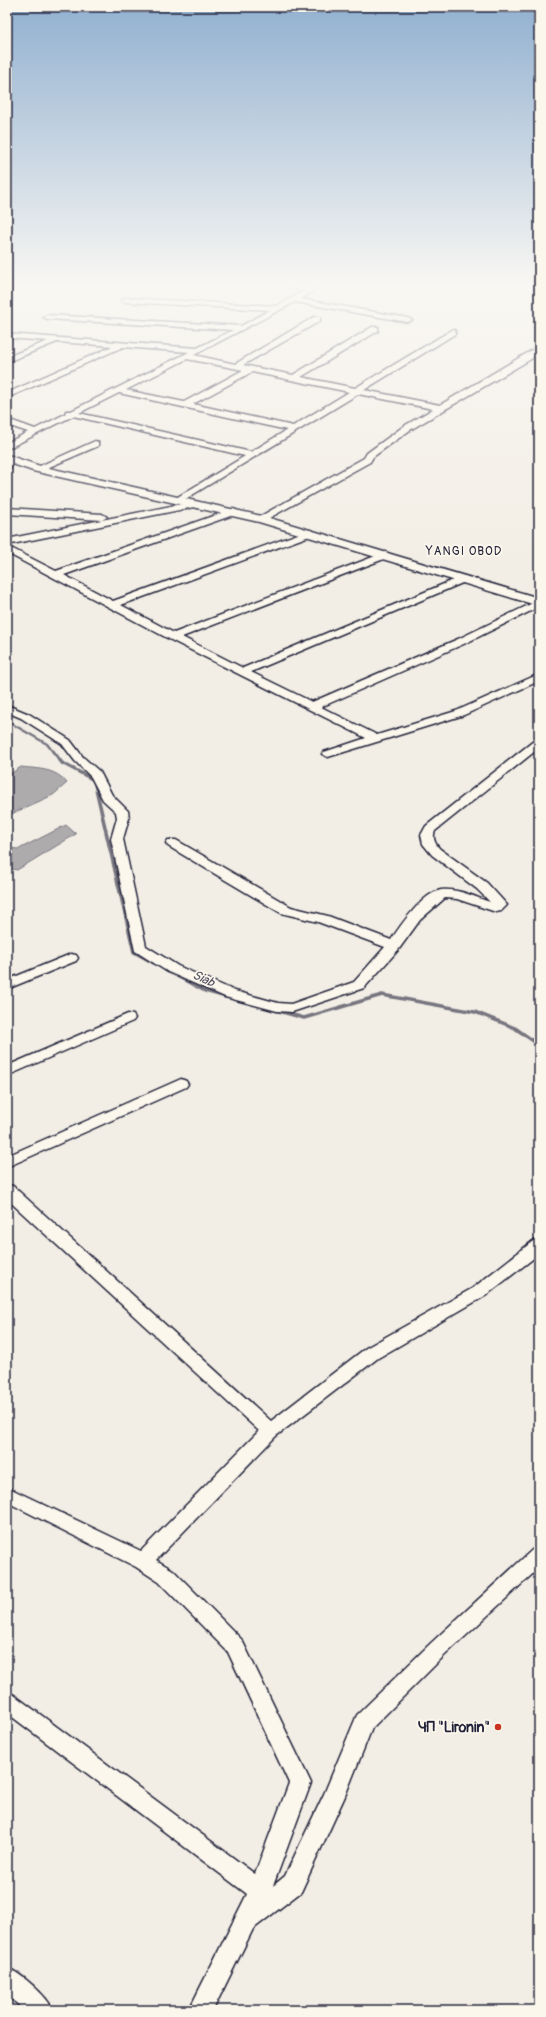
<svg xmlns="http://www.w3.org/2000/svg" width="546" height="2017" viewBox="0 0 546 2017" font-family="Pangolin,sans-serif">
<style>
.water{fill:#aeabad;stroke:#76747f}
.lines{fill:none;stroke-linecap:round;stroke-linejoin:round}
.stream-far1{stroke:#76747f;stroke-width:2.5}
.stream{stroke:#76747f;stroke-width:3.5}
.minor-casing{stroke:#22223b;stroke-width:3}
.tertiary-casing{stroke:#22223b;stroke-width:3}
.minor{fill:#fbf7ec;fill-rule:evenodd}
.tertiary{fill:#fbf7ec;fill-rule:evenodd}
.poi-dot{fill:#c8321e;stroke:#fbf7ec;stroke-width:1.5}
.labels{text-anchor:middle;stroke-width:3.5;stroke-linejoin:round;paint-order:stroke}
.far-quarter-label{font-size:12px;letter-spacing:1px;fill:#22223b;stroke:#fbf7ec}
.water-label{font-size:13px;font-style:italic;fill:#535263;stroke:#fbf7ec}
.near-poi-label{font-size:14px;font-weight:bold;fill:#22223b;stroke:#fbf7ec;text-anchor:end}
</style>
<rect width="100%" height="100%" fill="#f2eee5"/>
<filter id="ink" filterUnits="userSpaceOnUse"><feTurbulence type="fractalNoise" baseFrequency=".025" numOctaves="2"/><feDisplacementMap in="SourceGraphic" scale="8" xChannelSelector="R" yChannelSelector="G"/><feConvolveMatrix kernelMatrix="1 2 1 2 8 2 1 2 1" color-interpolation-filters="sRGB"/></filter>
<g filter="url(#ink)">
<g class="water">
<path d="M 21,767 C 39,769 55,768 67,783 L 53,795 L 7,816 L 7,776 Z"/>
<polygon points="66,825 76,834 17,870 7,868 7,848 19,849"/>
</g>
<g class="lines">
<polyline class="stream-far1" points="7,721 47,744 53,752"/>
<g class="stream">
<polyline points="53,751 62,763 94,780 134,952 154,963"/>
<polyline points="177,976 205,991 226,997"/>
<polyline points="275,1010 304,1018 382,995 475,1012 515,1028 539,1045"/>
</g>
<g class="minor-casing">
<g id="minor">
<path d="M 288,288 L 318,288 L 301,299 L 408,318 L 412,320 L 408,322 L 295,302 L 194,355 L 235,364 L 314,317 L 320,317 L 320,321 L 243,365 L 293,375 L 372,327 L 378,327 L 378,331 L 301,377 L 355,388 L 452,330 L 455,330 L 455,334 L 364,390 L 440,405 L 539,346 L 539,352 L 531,359 L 410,430 L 373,457 L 370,462 L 262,522 L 257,519 L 259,517 L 364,458 L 367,453 L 404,426 L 433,409 L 358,394 L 179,503 L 174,500 L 176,498 L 245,456 L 73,416 L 7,449 L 7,443 L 28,432 L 7,425 L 7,419 L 35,429 L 65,414 L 66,411 L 71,411 L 189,352 L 123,347 L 7,398 L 7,393 L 113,346 L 57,342 L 7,362 L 7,357 L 48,341 L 7,338 L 7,334 L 197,348 L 233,330 L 47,319 L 43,317 L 47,315 L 241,326 L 270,310 L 125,302 L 121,300 L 125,298 L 277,306 L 304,291 ZM 187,359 L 243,370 L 184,402 L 126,390 ZM 252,372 L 349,392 L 293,426 L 193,404 ZM 119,393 L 287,430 L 251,452 L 79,413 Z"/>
<polygon points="95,441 98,442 98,446 40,471 34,471 33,469"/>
<polygon points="11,456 15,459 10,469 7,470 7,458"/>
<polygon points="191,502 196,505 194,507 7,545 7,539"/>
<polygon points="7,508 102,514 107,517 102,520 7,514"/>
<polygon points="233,509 236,510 236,514 64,575 113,601 309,530 312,531 312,535 121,605 174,633 386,552 391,555 389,557 182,637 243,668 463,576 467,577 468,579 467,581 251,672 312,702 458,639 539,600 539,607 466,643 321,707 377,735 456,711 539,674 539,681 464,715 328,757 322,754 324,752 366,738 169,639 7,553 7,546 56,571"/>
<path d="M 7,705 L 29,714 L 70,740 L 83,757 L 100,772 L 112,795 L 128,811 L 129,818 L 123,839 L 146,946 L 178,966 L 235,991 L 278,1003 L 291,1004 L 354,982 L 385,947 L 318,922 L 281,913 L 168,846 L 166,843 L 168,840 L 176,840 L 291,907 L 328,916 L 391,940 C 400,926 423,893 441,890 C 457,888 475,897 490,902 L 477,889 L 432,855 L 423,844 L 421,835 L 426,826 L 535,740 L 539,739 L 539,748 L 435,831 C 432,838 435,844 440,849 L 487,883 L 507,905 L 501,911 L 496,912 L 457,899 L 445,898 L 420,920 L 399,949 L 364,988 L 292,1012 L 277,1011 L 225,997 L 168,972 L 135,951 L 111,839 L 117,818 L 116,812 L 103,800 L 91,777 L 75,761 L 62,744 L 21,718 L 7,712 Z"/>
<polygon points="71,954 76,955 78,958 76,961 7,989 7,980"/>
<polygon points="128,1014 133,1015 135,1018 133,1021 7,1076 7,1066"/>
<polygon points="181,1079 186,1081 188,1084 186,1087 7,1167 7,1156"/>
<polygon points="7,1185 13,1186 271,1421 366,1348 473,1288 533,1241 539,1239 539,1254 485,1296 378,1358 276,1436 156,1560 173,1570 242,1640 311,1783 273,1886 285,1876 324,1794 357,1715 431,1643 532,1550 539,1548 539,1568 445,1655 372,1728 345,1796 301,1892 253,1929 213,2010 189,2010 247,1894 7,1713 7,1692 14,1695 255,1874 289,1783 228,1652 159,1582 136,1567 7,1502 7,1487 141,1551 259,1431 7,1199"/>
<path d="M 7,1968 C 21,1973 47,1996 53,2010 L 24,2010 L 7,1995 Z"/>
</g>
</g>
<g class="tertiary-casing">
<polygon id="tertiary" points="7,455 40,466 266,517 539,598 539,606 259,522 33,471 7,462"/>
</g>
<use href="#minor" class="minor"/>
<use href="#tertiary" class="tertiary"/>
</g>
</g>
<linearGradient id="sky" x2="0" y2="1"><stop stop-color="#91b0d0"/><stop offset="0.5" stop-color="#f9f7f3"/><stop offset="1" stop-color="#f9f7f3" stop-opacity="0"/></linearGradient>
<rect width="546" height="571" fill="url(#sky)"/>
<circle class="poi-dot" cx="498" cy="1727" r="4"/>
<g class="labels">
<g class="far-quarter-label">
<text x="464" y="555">YANGI OBOD</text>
</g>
<g class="water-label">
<text transform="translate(204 978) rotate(25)" y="5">Siab</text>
</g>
<g class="near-poi-label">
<text x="490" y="1732">ЧП "Lironin"</text>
</g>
</g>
<rect width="546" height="2017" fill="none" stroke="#fbf7ec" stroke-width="24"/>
<rect x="12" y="12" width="522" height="1993" fill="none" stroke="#22223b" stroke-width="1.5" filter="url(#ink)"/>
</svg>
